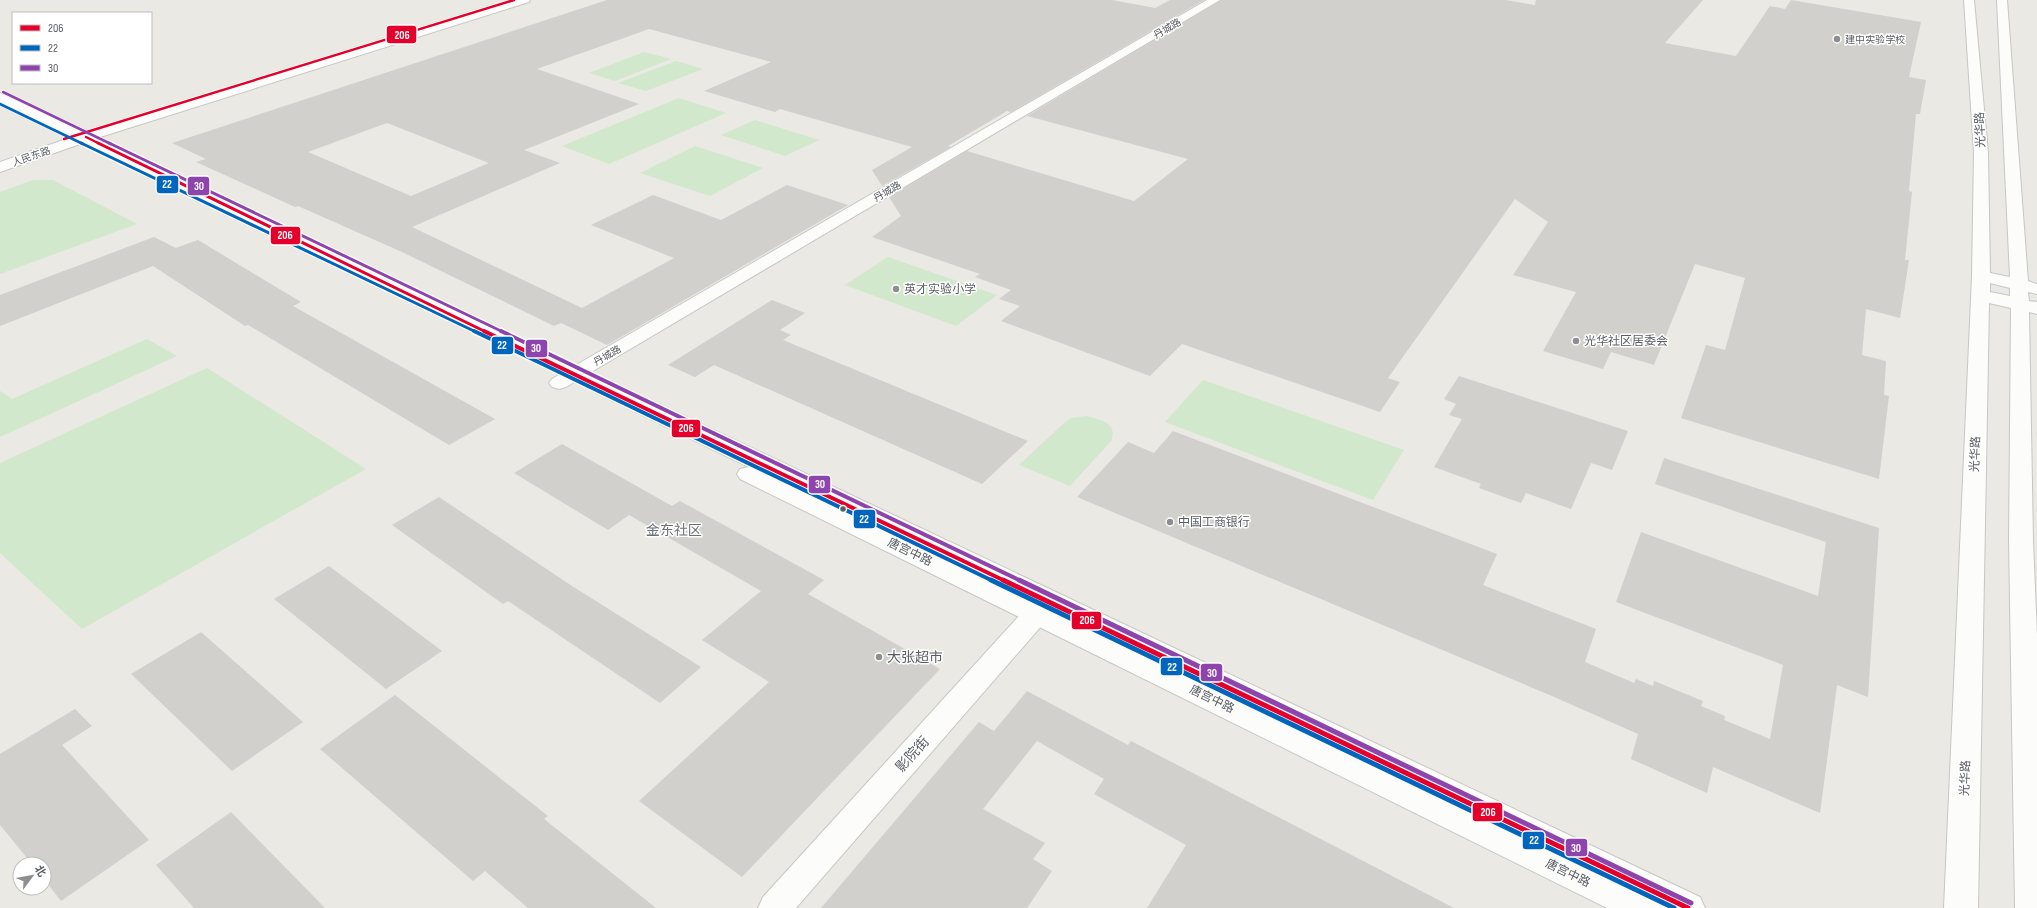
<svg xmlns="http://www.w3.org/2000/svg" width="2037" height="908" viewBox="0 0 2037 908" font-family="'Sofia Sans Condensed','Noto Sans SC',sans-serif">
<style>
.green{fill:#d1e8cc}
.building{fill:#d1d0cd;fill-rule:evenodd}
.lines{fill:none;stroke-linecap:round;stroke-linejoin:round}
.street-casing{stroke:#c6c6c4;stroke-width:2}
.secondary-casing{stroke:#c6c7c5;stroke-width:2}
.street{fill:#fcfcfb;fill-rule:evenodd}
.secondary{fill:#fcfcfb;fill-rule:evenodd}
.bus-1-far3-casing{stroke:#fff;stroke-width:4}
.bus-1-far2-casing{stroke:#fff;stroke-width:5.5}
.bus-1-far1-casing{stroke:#fff;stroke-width:7}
.bus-1-casing{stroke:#fff;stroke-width:8}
.bus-2-far3-casing{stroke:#fff;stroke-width:4}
.bus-2-far2-casing{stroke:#fff;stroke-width:5.5}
.bus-2-far1-casing{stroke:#fff;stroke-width:7}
.bus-2-casing{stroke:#fff;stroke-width:8}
.bus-3-far3-casing{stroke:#fff;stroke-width:4}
.bus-3-far2-casing{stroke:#fff;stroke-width:5.5}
.bus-3-far1-casing{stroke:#fff;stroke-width:7}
.bus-3-casing{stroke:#fff;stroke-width:8}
.bus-1-far3{stroke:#e4002b;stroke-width:2.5}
.bus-1-far2{stroke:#e4002b;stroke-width:3}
.bus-1-far1{stroke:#e4002b;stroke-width:4}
.bus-1{stroke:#e4002b;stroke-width:5}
.bus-2-far3{stroke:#0065bd;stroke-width:2.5}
.bus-2-far2{stroke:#0065bd;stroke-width:3}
.bus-2-far1{stroke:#0065bd;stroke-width:4}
.bus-2{stroke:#0065bd;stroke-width:5}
.bus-3-far3{stroke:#8e44ad;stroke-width:2.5}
.bus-3-far2{stroke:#8e44ad;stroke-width:3}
.bus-3-far1{stroke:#8e44ad;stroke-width:4}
.bus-3{stroke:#8e44ad;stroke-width:5}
.poi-dot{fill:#8c8e8f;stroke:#fff;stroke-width:1.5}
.bus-dot{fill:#595d62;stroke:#fff;stroke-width:1.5}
.labels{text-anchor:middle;stroke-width:3;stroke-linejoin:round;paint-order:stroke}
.far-street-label{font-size:10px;fill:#595d62;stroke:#fff}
.far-poi-label{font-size:10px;fill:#595d62;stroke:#fff;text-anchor:start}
.street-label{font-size:12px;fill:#595d62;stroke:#fff}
.poi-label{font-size:12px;fill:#595d62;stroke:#fff;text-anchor:start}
.quarter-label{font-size:14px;fill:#6a6f74;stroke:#fff}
.near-poi-label{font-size:14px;fill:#595d62;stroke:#fff;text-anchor:start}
.near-street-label{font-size:14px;fill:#595d62;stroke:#fff}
.line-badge{stroke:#fff;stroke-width:1.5}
.badge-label{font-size:11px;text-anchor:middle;font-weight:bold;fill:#fff}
</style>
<rect width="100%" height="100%" fill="#eae9e3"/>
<g class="green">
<polygon points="644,52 671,59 615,81 589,73"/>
<polygon points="676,61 703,69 646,91 618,83"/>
<polygon points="679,98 726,113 609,164 562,146"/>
<polygon points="755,120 819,140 785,156 721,135"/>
<polygon points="695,146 763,168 710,196 640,173"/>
<polygon points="33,180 53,180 137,224 0,274 0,192"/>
<polygon points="888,257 997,295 956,326 845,285"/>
<polygon points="147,339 177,356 0,437 0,391 12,399"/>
<polygon points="207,368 366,469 82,629 0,553 0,463"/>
<polygon points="1203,380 1404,450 1373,500 1165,422"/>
<path d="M 1086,416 C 1099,419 1119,423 1111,441 L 1070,486 L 1019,465 L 1063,424 L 1071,418 Z"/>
</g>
<g class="building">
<path d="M 607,0 L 1112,0 L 1155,8 L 1170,0 L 1204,0 L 1011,112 L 1007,111 L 948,146 L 951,147 L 882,186 L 872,170 L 912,147 L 780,109 L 775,112 L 704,91 L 771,62 L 649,29 L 537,69 L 639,104 L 524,150 L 560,163 L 412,227 L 582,308 L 674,258 L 591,225 L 653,195 L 721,220 L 787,185 L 848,205 L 607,345 L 561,323 L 554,326 L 402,252 L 298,206 L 295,207 L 196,162 L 206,159 L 172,143 ZM 387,123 L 489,163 L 411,196 L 308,152 Z"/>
<polygon points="1221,0 1505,0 1535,5 1536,0 1703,0 1665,43 1736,56 1770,6 1785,9 1791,0 1921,22 1909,77 1926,80 1920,114 1916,114 1909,191 1912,192 1905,260 1909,260 1900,318 1866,309 1862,355 1886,361 1884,395 1889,396 1879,479 1681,418 1706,345 1725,350 1745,278 1695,264 1654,365 1611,352 1603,369 1543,351 1576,292 1513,275 1548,222 1515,199 1388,378 1400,382 1380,412 1182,344 1150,376 1001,321 1020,306 999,299 1011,290 975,277 980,274 872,237 901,216 889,197 967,151 1134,201 1188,159 1027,116"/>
<polygon points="154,237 176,248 198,240 301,302 293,306 495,419 449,445 248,325 245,326 153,266 0,326 0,295"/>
<polygon points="772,300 805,313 780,330 791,335 783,340 1028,441 982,484 714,365 695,377 668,365"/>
<polygon points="1459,376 1628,431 1612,470 1591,463 1571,509 1526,493 1521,503 1479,488 1481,484 1434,467 1462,419 1449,415 1456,404 1444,399"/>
<polygon points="1173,431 1497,554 1483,585 1596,629 1585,662 1634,683 1636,679 1653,686 1654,681 1703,701 1701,706 1725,716 1724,720 1770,739 1783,665 1616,602 1641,532 1818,596 1826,542 1655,484 1664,458 1879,528 1868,697 1837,685 1820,813 1713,767 1707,793 1631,759 1638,734 1552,696 1077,497 1128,442 1154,453"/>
<polygon points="562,444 672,506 680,501 824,580 808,594 940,669 742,877 639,801 769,682 702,640 761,591 629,515 608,530 514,473"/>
<polygon points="439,497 572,586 701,667 660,703 508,601 503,604 392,525"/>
<polygon points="329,566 442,651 386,689 274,599"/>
<polygon points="201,632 303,722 232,771 131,674"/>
<polygon points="1027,691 1128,745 1131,741 1454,908 1147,908 1186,845 1094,794 1104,779 1037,741 983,809 1045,843 1033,859 1052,871 1027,908 821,908 979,722 994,731"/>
<polygon points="395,695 548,816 544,819 656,908 528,908 485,871 473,881 320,749"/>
<polygon points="75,709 92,726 62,745 149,840 61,901 44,879 44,864 32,864 0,825 0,754"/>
<polygon points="231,812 325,908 194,908 156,865"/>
</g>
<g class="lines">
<g class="street-casing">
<g id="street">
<polygon points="1207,0 1220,0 566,387 559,389 552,387 549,383 552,379"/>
<polygon points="1048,592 1057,594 1061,601 1057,608 796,908 758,908 763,897 1039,594"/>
</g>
</g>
<g class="secondary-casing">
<g id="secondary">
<polygon points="514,0 530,0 529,2 97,138 1700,897 1705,908 1607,908 740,479 737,474 740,469 749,467 83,143 0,172 0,162 72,137 0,102 0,93 86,133"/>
<path d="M 1964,0 L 1974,0 L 1988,153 L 1990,273 L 2010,277 L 1997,0 L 2007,0 L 2028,281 L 2037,284 L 2037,294 L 2028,292 L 2029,301 L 2037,302 L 2037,314 L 2029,312 L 2033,541 L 2037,635 L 2037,908 L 2015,908 L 2009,541 L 2011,308 L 1989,303 L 1978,908 L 1944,908 L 1972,276 L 1974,153 ZM 1990,283 L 2010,288 L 2010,296 L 1990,292 Z"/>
</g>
</g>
<use href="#street" class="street"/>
<use href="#secondary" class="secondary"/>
<g class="bus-1-far3-casing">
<g id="bus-1-far3">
<polyline points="86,137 100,144"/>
<polyline points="64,139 514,0"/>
</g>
</g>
<g class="bus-1-far2-casing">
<polyline id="bus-1-far2" points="98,143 486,332"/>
</g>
<g class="bus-1-far1-casing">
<polyline id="bus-1-far1" points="484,331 1005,581"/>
</g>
<g class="bus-1-casing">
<polyline id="bus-1" points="1003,580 1688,908"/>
</g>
<g class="bus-2-far3-casing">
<polyline id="bus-2-far3" points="0,104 83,144"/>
</g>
<g class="bus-2-far2-casing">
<polyline id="bus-2-far2" points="81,143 476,332"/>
</g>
<g class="bus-2-far1-casing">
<polyline id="bus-2-far1" points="474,331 993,581"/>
</g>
<g class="bus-2-casing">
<polyline id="bus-2" points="991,580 1674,908"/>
</g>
<g class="bus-3-far3-casing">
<polyline id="bus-3-far3" points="3,92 111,144"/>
</g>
<g class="bus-3-far2-casing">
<polyline id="bus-3-far2" points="109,143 503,332"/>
</g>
<g class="bus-3-far1-casing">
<polyline id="bus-3-far1" points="501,331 1021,581"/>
</g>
<g class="bus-3-casing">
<polyline id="bus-3" points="1019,580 1691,903"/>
</g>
<use href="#bus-1-far3" class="bus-1-far3"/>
<use href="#bus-1-far2" class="bus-1-far2"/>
<use href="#bus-1-far1" class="bus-1-far1"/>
<use href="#bus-1" class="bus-1"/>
<use href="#bus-2-far3" class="bus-2-far3"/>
<use href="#bus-2-far2" class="bus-2-far2"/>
<use href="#bus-2-far1" class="bus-2-far1"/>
<use href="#bus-2" class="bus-2"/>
<use href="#bus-3-far3" class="bus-3-far3"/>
<use href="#bus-3-far2" class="bus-3-far2"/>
<use href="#bus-3-far1" class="bus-3-far1"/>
<use href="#bus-3" class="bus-3"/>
</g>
<g class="poi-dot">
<circle cx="1837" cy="39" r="4"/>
<circle cx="896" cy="289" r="4"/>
<circle cx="1576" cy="341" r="4"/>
<circle cx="1170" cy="522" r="4"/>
<circle cx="879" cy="657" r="4"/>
</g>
<circle class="bus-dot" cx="843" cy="509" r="3.5"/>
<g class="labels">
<g class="far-street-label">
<text transform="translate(1167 28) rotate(-30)" y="4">丹城路</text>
<text transform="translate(31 156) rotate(-19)" y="4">人民东路</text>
<text transform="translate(887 191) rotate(-30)" y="4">丹城路</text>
<text transform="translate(607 355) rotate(-30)" y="4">丹城路</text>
</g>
<g class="far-poi-label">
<text x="1845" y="43">建中实验学校</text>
</g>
<g class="street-label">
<text transform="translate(1980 130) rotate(-92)" y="4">光华路</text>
<text transform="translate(1975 454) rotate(-88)" y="4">光华路</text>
<text transform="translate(910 552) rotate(26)" y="4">唐宫中路</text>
<text transform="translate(1212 699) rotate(26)" y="4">唐宫中路</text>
<text transform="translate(1965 778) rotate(-88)" y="4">光华路</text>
<text transform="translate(1568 873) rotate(26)" y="4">唐宫中路</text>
</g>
<g class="poi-label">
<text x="904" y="293">英才实验小学</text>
<text x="1584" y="345">光华社区居委会</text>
<text x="1178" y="526">中国工商银行</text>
</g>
<g class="quarter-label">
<text x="674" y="535">金东社区</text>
</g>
<g class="near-poi-label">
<text x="887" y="662">大张超市</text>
</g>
<g class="near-street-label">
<text transform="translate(912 754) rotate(-48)" y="5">影院街</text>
</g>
</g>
<g class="line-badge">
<rect x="386" y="25" width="31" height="19" rx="4" fill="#e4002b"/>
<rect x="156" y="175" width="23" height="19" rx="4" fill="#0065bd"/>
<rect x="187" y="176" width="23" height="20" rx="4" fill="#8e44ad"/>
<rect x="270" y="226" width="31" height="19" rx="4" fill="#e4002b"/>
<rect x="491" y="336" width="23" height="19" rx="4" fill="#0065bd"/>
<rect x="525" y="339" width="23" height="19" rx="4" fill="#8e44ad"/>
<rect x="671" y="419" width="30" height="19" rx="4" fill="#e4002b"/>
<rect x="808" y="475" width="23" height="19" rx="4" fill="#8e44ad"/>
<rect x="853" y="509" width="23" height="20" rx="4" fill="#0065bd"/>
<rect x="1071" y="611" width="31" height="19" rx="4" fill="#e4002b"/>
<rect x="1160" y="657" width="23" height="19" rx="4" fill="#0065bd"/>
<rect x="1200" y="663" width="23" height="19" rx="4" fill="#8e44ad"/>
<rect x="1472" y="802" width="31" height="20" rx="4" fill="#e4002b"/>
<rect x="1522" y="831" width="23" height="19" rx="4" fill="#0065bd"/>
<rect x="1565" y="838" width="23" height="19" rx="4" fill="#8e44ad"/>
</g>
<g class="badge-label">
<text x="402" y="39">206</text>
<text x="167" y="188">22</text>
<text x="199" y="190">30</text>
<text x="285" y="239">206</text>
<text x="502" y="349">22</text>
<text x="536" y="352">30</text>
<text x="686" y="432">206</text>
<text x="820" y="488">30</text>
<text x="864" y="523">22</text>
<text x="1087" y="624">206</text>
<text x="1172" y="671">22</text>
<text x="1212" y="677">30</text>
<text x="1488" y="816">206</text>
<text x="1534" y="844">22</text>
<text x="1576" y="852">30</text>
</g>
<rect x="12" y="12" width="140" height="72" fill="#ffffff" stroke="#bdbec0"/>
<rect x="20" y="25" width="20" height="6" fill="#e4002b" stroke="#bdbec0"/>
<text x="48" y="32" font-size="12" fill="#595d62">206</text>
<rect x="20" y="45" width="20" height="6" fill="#0065bd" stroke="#bdbec0"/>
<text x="48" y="52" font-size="12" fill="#595d62">22</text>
<rect x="20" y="65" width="20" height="6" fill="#8e44ad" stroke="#bdbec0"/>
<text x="48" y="72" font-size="12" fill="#595d62">30</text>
<g transform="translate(32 876) rotate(58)"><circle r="19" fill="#ffffff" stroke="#bdbec0"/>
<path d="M0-3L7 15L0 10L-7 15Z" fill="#8c8e8f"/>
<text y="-6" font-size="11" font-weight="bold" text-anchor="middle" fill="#595d62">北</text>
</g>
</svg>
